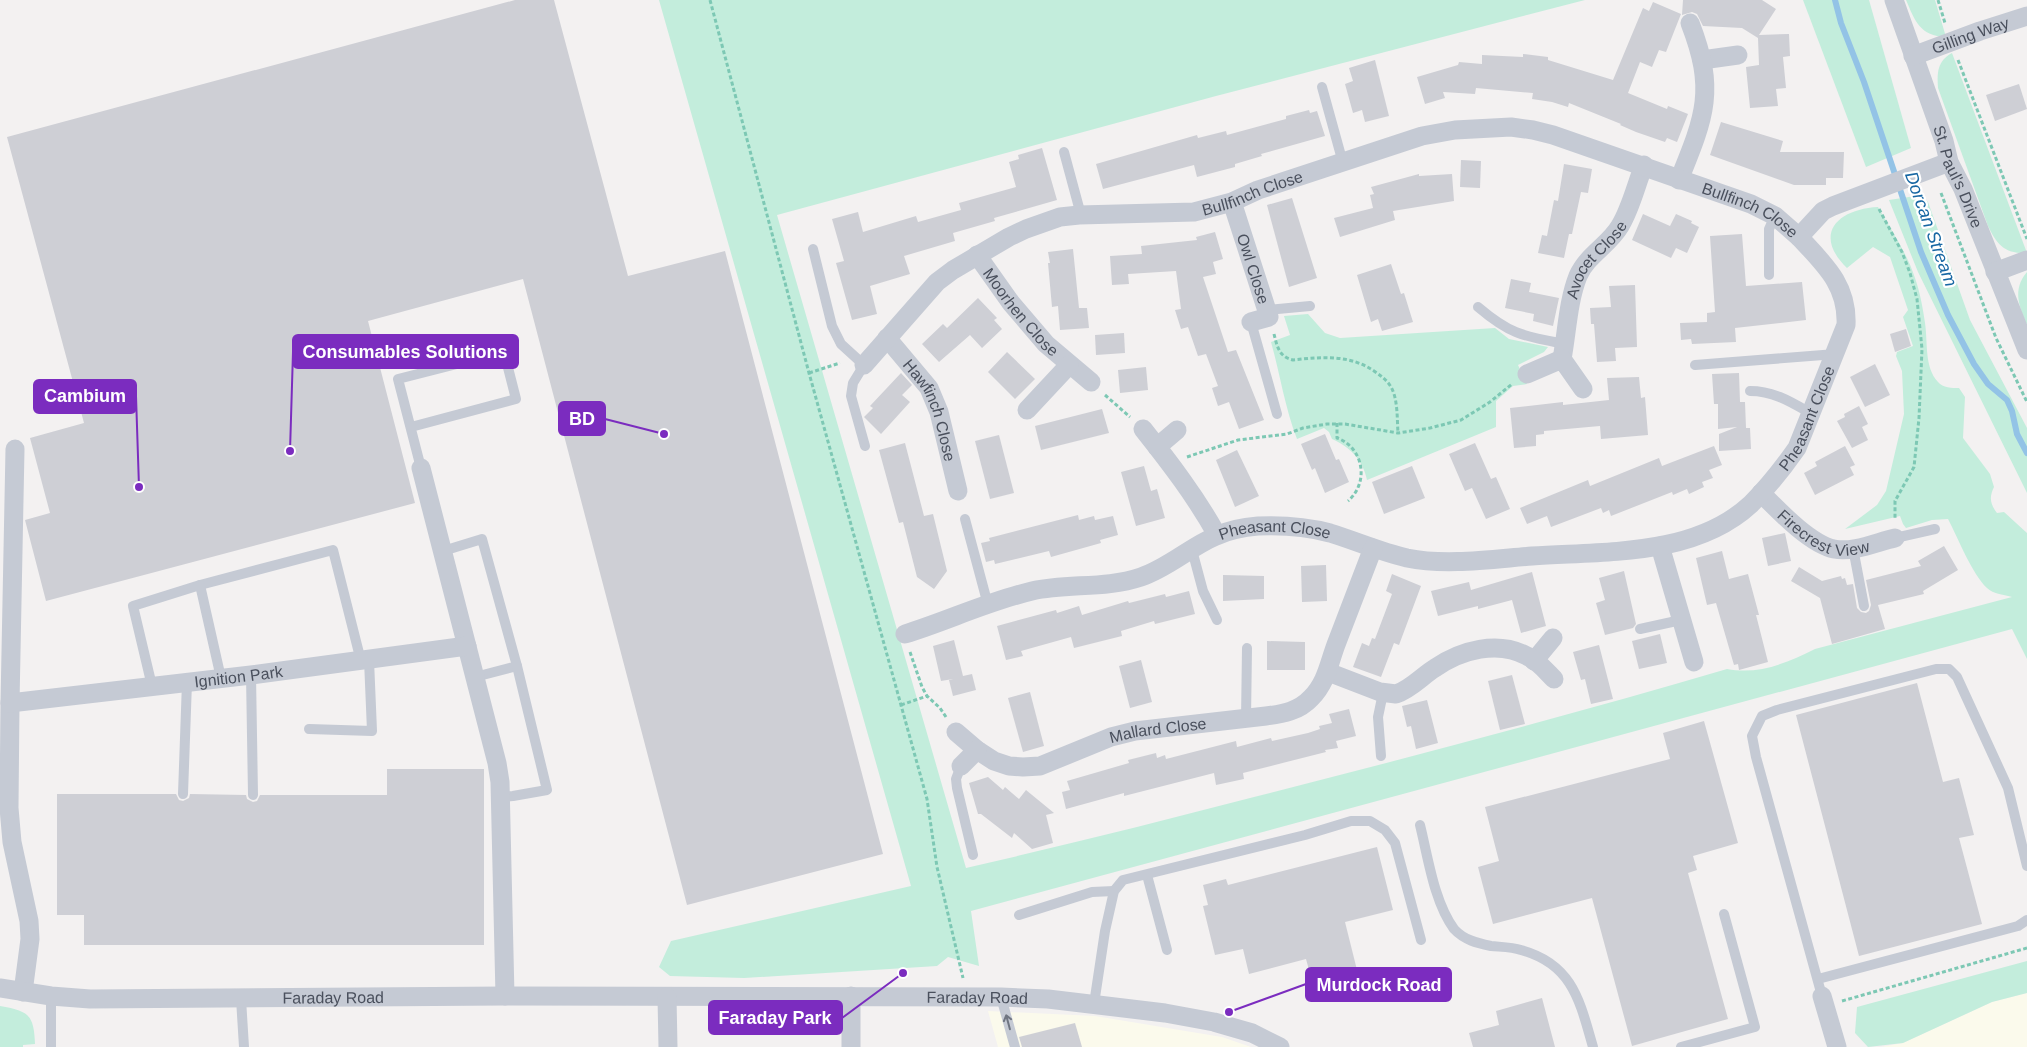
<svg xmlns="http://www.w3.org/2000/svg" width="2027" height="1047" viewBox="0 0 2027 1047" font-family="Arial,sans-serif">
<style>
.commercial{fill:#fbfaec}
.green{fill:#c3eddc}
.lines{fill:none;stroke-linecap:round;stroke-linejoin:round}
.stream{stroke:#93c3e6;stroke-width:6}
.building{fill:#cecfd5}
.path{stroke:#7dc8b4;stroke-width:3;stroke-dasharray:4 2.5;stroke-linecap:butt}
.lane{stroke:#c5cad4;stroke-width:10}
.street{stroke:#c5cad4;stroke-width:19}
.oneway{stroke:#6f7581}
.labels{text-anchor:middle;stroke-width:4.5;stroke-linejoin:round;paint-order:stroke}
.street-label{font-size:16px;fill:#4a505d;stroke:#fff}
.water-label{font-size:18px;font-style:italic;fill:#1767a3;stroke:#fff}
.leader{fill:none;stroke:#7b2cbf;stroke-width:2}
.callout-dot{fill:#7b2cbf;stroke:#fff;stroke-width:2}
.callout{fill:#7b2cbf;stroke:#7b2cbf;stroke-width:2}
.callout-label{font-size:18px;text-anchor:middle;font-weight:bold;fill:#fff}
</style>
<rect width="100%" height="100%" fill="#f3f1f1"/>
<g class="commercial">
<polygon points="2027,993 2027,1047 1881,1047 1903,1043 1992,1002"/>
<polygon points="988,1011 1095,1016 1222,1037 1251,1047 998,1047"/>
</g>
<g class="green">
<path d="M 659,0 L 1585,0 L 1216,96 L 777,215 L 966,868 C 1062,846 1158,822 1254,797 C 1412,757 1570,715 1727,669 C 1759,675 1787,663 1815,649 L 2012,597 C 2005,595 1993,594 1987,588 C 1972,574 1958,538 1948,519 L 1932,520 L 1906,528 L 1903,524 L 1900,516 L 1845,529 L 1877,505 L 1886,491 L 1904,414 L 1902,371 L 1896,356 L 1897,352 L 1913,346 L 1903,317 L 1908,310 L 1890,257 L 1873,247 L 1847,268 C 1812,234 1838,209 1878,207 C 1891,230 1907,253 1915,278 C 1920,292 1923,309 1925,323 C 1928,342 1924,367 1938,382 C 1943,388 1952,388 1959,388 L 1965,397 L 1963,438 L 1990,474 L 1994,487 C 1989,497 1990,504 1997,513 L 2004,512 L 2027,533 L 2027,659 L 2012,629 L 971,911 L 979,966 L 948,957 L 937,966 L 744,978 L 670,976 L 659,967 L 671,941 L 911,886 Z"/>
<polygon points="1803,0 1869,0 1911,148 1866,167"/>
<path d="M 1906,0 L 1935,0 L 1946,37 C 1920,36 1915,21 1906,0 Z"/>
<path d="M 1952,53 L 2027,253 C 2005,254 1997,245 1988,226 L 1938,88 C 1937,73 1937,61 1952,53 Z"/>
<polygon points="1922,195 1928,202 1970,320 2027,428 2027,493 1918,272 1889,200"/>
<path d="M 2027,272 L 2027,325 C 2019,307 2012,289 2027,272 Z"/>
<path d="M 1308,314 L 1325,333 L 1340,338 L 1495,328 L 1509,339 L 1548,347 L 1544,352 L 1518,365 L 1527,384 L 1513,386 L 1496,401 L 1496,427 L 1367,480 C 1363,460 1350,447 1332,439 L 1329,432 L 1324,428 L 1297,439 C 1285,408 1280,374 1271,342 L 1290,335 L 1284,316 Z"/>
<polygon points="2027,961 2027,993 1992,1002 1903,1043 1868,1047 1855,1033 1857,1007"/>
<path d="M 0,1006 C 28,1011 34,1014 35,1044 L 23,1045 L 23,1047 L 0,1047 Z"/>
</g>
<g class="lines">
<polyline class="stream" points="1835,0 1841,23 1864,82 1921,252 1948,315 1974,364 1988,384 2007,400 2012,411 2017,434 2027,453"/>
</g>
<g class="building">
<polygon points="515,0 554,0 628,276 725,251 883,854 687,905 523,279 368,321 415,503 46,601 25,520 50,513 30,438 84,423 7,137"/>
<polygon points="1683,0 1762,0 1776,9 1759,35 1789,34 1790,56 1783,57 1786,88 1776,89 1778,106 1750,108 1746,67 1759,65 1758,38 1742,28 1703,26 1697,14 1692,12 1682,15"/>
<polygon points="1653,2 1681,14 1666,52 1659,50 1652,67 1640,62 1628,93 1667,109 1668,106 1688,114 1677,142 1667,138 1665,142 1636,132 1620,125 1621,124 1569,103 1568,107 1552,102 1532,99 1533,93 1476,88 1475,94 1443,92 1445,98 1425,104 1417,77 1458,65 1459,62 1482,64 1482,55 1523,57 1523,54 1548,57 1548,60 1613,80 1643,8 1649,11"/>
<polygon points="1375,60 1389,116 1365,122 1362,110 1353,113 1345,84 1353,81 1349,68"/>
<polygon points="2019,84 2027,109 1995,121 1986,95"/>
<polygon points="1309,110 1310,113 1317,111 1325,136 1261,154 1262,156 1235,164 1235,167 1197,177 1194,165 1103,189 1096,164 1197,135 1198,138 1226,131 1227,135 1286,119 1286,116"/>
<polygon points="1721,122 1783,141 1780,152 1844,152 1843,178 1826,178 1826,185 1794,185 1710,155"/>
<polygon points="1042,148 1057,200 994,218 995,221 953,233 955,241 904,256 910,274 870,286 877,314 852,320 836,263 844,261 832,219 858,212 863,232 916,216 918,222 961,210 959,203 1016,187 1009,162 1019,159 1018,155"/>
<polygon points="1461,160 1481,161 1480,188 1460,187"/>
<polygon points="1564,164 1592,169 1588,193 1581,192 1572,234 1569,234 1564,258 1538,253 1542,235 1547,236 1554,200 1558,201"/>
<polygon points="1419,174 1419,176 1452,174 1454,201 1393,211 1395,220 1340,237 1334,218 1373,208 1370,195 1374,194 1371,187"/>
<polygon points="1292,198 1317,278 1289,287 1267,205"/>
<polygon points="1643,214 1670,226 1676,214 1692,221 1691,223 1699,227 1687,253 1676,248 1671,258 1632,240"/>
<polygon points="1215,232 1223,259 1213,262 1216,274 1203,277 1228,352 1236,350 1264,420 1239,429 1229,402 1218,406 1212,388 1218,386 1206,354 1198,356 1188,327 1181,329 1175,310 1181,309 1176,271 1128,274 1129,284 1112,285 1110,256 1142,254 1141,246 1197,240 1196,237"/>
<polygon points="1742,234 1746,286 1802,282 1806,320 1735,328 1736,342 1692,344 1691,339 1681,340 1680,323 1707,322 1707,313 1715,312 1710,236"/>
<polygon points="1073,249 1079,308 1087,308 1089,328 1060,330 1058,306 1052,307 1048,263 1050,263 1048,252"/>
<polygon points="1391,264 1401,294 1404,293 1413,322 1382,331 1378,319 1371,322 1357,275"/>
<polygon points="1511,279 1531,283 1529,292 1559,298 1553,326 1533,321 1534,314 1505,308"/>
<polygon points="1635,285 1637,347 1615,348 1616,361 1597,362 1594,324 1591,324 1590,308 1611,307 1609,286"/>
<polygon points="978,298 997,318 994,320 1002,329 982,348 970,335 939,362 922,344 943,324 947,328"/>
<polygon points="1906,329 1911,346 1895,352 1890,334"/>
<polygon points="1124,333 1125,353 1096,355 1095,335"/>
<polygon points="1007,352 1035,379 1015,399 988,372"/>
<polygon points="1875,364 1890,395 1865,407 1850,377"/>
<polygon points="1146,367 1148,390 1120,393 1118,370"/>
<polygon points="901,373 912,385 902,395 910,402 881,434 864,417 873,408 870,406"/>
<polygon points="1739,373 1740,402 1745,402 1746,428 1750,428 1751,449 1719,451 1719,434 1737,427 1718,429 1718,404 1714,404 1712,374"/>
<polygon points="1639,377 1641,398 1645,397 1648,435 1601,439 1600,426 1544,431 1544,434 1536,435 1536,446 1514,448 1510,408 1563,402 1563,405 1609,400 1607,378"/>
<polygon points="1859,406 1868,424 1862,427 1868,440 1852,448 1837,421 1845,417 1844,414"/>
<polygon points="1102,409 1109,433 1041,450 1035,426"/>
<polygon points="1325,434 1336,460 1339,459 1349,482 1325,493 1315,468 1312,470 1301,444"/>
<polygon points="999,435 1014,493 990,499 975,441"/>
<polygon points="905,443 924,516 933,514 947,571 934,589 917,577 903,522 899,523 879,450"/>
<polygon points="1475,443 1491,479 1496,477 1510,509 1486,519 1472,488 1465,491 1449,454"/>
<polygon points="1714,446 1722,465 1709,470 1713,478 1702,482 1704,487 1689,494 1687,489 1673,495 1672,492 1611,516 1609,510 1603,513 1601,508 1551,527 1547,516 1527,524 1520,508 1588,480 1590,486 1659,458 1662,466"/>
<polygon points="1845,446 1855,465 1850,467 1854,475 1815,495 1804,473 1817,466 1815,462"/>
<polygon points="1237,450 1259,496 1235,507 1216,460"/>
<polygon points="1144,466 1151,491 1157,489 1165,518 1136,526 1121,472"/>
<polygon points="1412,466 1425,498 1384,514 1372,482"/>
<polygon points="1078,515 1079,520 1094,516 1095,520 1113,516 1118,535 1100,540 1101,543 1051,557 1049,551 995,564 994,560 986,562 981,543 990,541 989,538"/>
<polygon points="1785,533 1791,561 1768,566 1762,538"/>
<polygon points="1944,546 1958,570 1923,591 1924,594 1878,605 1885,629 1832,644 1820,598 1791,581 1799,567 1822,581 1841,576 1842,579 1845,578 1847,585 1853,584 1857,608 1861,612 1866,613 1869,611 1871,605 1866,580 1921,566 1918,561"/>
<polygon points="1722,551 1729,579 1748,574 1759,615 1756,615 1768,662 1739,670 1738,664 1734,665 1716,603 1707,605 1696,558"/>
<polygon points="1326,565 1327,601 1302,602 1301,566"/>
<polygon points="1624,571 1636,624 1633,628 1605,635 1596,603 1605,600 1599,578"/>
<polygon points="1532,572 1546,626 1521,633 1512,600 1478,609 1478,606 1438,616 1431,591 1469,582 1471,590"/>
<polygon points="1392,574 1421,586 1399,645 1394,643 1381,677 1353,667 1362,643 1369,646 1372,638 1375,639 1392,594 1386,591"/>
<polygon points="1223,575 1264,576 1264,599 1223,601"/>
<polygon points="1189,591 1195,614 1155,624 1154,621 1121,631 1122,636 1074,648 1071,637 1021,651 1023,656 1006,660 997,626 1056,610 1057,613 1079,606 1082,615 1128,601 1129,603 1165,594 1166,597"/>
<polygon points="1660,634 1667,663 1639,669 1632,641"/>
<polygon points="954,640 963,676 972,674 976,690 953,696 949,680 953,679 941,681 933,646"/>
<polygon points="1267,641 1305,642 1305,670 1267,670"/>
<polygon points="1599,645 1613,699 1591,704 1585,679 1581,680 1573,652"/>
<polygon points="1141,660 1152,702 1130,708 1119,666"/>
<polygon points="1512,675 1525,724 1500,730 1488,681"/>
<polygon points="1917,683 1943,782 1959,778 1974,835 1959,838 1982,924 1859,956 1796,715"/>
<polygon points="1030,692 1044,746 1023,752 1008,698"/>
<polygon points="1427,700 1438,743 1416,749 1411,726 1407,727 1402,706"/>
<polygon points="1349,709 1356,736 1336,741 1338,748 1325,750 1326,752 1243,773 1244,779 1216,785 1214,773 1124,796 1124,793 1066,809 1062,792 1070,790 1067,781 1129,763 1128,760 1156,753 1157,758 1165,755 1166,759 1236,741 1237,747 1271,738 1272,741 1308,733 1320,729 1319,726 1332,723 1329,714"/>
<polygon points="1704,721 1738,843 1693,856 1697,870 1688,873 1728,1019 1632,1046 1592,898 1493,924 1478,867 1499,861 1485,807 1670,759 1663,733"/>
<polygon points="387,769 484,769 484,945 84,945 84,915 57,915 57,794 176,794 179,800 183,801 189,798 190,794 246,795 247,799 253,802 257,801 260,795 387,795"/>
<polygon points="988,777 1003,790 1005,787 1019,799 1026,790 1054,813 1046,815 1053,843 1032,849 1014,833 1012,838 981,814 978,814 969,783"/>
<polygon points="1377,847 1393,910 1345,922 1357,970 1312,981 1306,959 1249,974 1243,949 1215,955 1203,906 1208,905 1203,885 1226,879 1228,885"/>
<polygon points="1542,998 1555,1047 1473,1047 1469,1033 1499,1025 1496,1011"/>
<polygon points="1075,1023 1082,1047 1022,1047 1019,1037"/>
</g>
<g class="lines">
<g class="path">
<polyline points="710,0 809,373 927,799 937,867 963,978"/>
<polyline points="1938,0 1945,23"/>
<polyline points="1958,60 2027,239"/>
<polyline points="1941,193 1996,338 2027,402"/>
<polyline points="1879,209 1902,252 1910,273 1917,299 1922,349 1919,418 1914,467 1895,501 1895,519"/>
<path d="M 1274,334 C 1277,346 1279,357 1293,360 C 1321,357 1349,354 1374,371 C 1381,376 1387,380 1391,387 C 1398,399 1397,419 1398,433"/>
<polyline points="809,373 840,363"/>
<polyline points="1105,395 1130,417"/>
<path d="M 1337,423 L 1337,438 C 1363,447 1370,482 1348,501"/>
<polyline points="1187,457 1238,440 1287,434 1303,428 1327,424 1345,424 1398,433 1430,428 1461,420 1490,402 1512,384"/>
<polyline points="910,652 922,687 927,696"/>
<polyline points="901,705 927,696 940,708 946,717"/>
<polyline points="1842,1001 2027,948"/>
</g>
<g class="lane">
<polyline points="1322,87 1343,163"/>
<polyline points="1064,152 1081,215"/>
<polyline points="813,249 832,326 841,344 864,365 853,383 851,396 865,446"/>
<polyline points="1769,275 1769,229 1775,216"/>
<path d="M 1478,307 C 1511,335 1523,336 1565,344"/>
<polyline points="1267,310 1310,306"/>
<polyline points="1251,322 1277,414"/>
<polyline points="1695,365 1836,354"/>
<path d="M 1750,391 C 1774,391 1791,402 1812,414"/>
<polyline points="411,427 516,399 504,352 398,379 421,468"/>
<polyline points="965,519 988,605"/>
<polyline points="1895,538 1935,529"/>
<polyline points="1853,548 1864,606"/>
<polyline points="1192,550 1203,591 1217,620"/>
<polyline points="443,551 482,539 517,666 475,677"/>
<polyline points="200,585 333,550 361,661"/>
<polyline points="1640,629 1681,620"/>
<polyline points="251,675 253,795"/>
<polyline points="152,686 133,606 200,585 221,678"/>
<polyline points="1246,719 1247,648"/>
<polyline points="309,729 372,731 369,660"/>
<polyline points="1381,756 1378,717 1383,693"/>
<polyline points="961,766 956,779 957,788 973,855"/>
<polyline points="183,794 187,682"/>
<polyline points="500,797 513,796 547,790 517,666"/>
<path d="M 1420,825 C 1428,857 1434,902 1454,929 C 1464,940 1477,943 1491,946 C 1501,947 1512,947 1521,950 C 1573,964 1580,1002 1593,1047"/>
<polyline points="1147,875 1167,950"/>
<polyline points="1019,915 1092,892 1114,891"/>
<polyline points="1818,979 2018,926 2027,920"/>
<polyline points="1822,996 1756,757 1752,736 1762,716 1777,710 1936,669 1949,669 1957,677 2008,788 2027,866"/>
<polyline points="1001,997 1015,1047"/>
<polyline points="241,999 244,1047"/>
<polyline points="1094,1004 1105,931 1114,891 1123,880 1305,835 1351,821 1370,821 1385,830 1395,843 1421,940"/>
<polyline points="51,1047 51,996"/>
<polyline points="1681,1047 1755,1027 1724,914"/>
</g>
<g class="street">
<path id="s1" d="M 1894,0 L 1944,141 L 1949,162 L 1963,189 L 2027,350"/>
<path id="s2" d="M 1913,56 L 1980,31 L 2027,16"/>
<polyline points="1702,60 1738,55"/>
<path d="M 1679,180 C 1705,116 1716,90 1690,23"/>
<path id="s3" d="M 1232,202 L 1269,317 L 1251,322"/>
<path id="s4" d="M 977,255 L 1011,303 L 1046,344 L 1091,382"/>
<polyline points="1995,272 2027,260"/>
<path id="s5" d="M 887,338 L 929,388 L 939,412 L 958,491"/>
<path id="s6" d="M 1562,359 C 1567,332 1568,301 1578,276 C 1587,255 1609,245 1620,226 C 1631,208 1636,185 1644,165"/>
<path id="s7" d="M 864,365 L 937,282 L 953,270 L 1009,237 L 1026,229 L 1060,217 L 1079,215 L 1194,212 L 1232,202 L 1258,190 L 1422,136 L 1455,130 L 1511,127 L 1533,130 L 1553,135 L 1751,204 L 1775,216 L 1799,237 L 1823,211 L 1833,206 L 1949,162"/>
<polyline points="1527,374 1562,359 1583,389"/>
<polyline points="1027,410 1069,365"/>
<path d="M 1143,429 C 1170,463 1196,497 1217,535"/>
<polyline points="1157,447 1177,430"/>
<polyline points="15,449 10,703 9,808 12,842 29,921 30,939 23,992"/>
<polyline points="421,468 497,763 500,782 505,996"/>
<path id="s8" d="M 1761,493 C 1778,510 1810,544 1834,549 C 1853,553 1877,542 1895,538"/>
<polyline points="1660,546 1694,662"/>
<path id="s9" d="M 905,634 C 947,621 989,601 1032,591 C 1068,583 1105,589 1141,577 C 1168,568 1190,547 1216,536 C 1229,530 1245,527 1258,526 C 1281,525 1308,527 1330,533 C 1356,541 1381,552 1407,558 C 1446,566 1493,559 1532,556 C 1604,551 1694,557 1751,504 C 1768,487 1783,468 1797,448 L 1846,325 C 1848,285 1824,264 1799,237"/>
<polyline points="1534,661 1553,638"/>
<path d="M 1328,672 L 1380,692 L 1396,694 C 1411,689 1422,676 1435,668 C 1461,650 1498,640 1527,656 C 1538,661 1546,671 1554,679"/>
<path id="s10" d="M 10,703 L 251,675 L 467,646"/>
<path id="s11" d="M 956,732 L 977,750 L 994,761 L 1009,766 L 1023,767 L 1040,766 L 1111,737 L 1135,731 L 1266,716 C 1283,714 1299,711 1311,698 C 1327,682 1329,662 1337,642 C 1349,611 1361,579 1373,548"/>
<polyline points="961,766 977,750"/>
<path id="s12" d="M 0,988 L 51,996 L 90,999 L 505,996 L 1001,997 L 1048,999 L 1165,1013 L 1214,1022 L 1252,1033 L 1280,1047"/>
<polyline points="851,996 851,1047"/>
<polyline points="1822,996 1837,1047"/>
<polyline points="667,997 668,1047"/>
</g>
</g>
<defs><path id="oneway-shaft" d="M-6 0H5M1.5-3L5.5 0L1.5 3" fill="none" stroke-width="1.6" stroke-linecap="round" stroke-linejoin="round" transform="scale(1.25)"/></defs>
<use class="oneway" href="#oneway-shaft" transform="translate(1008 1022) rotate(-105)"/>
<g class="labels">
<g class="street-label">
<text dy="6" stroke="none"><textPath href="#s2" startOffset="61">Gilling Way</textPath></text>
<text dy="6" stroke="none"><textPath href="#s1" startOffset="188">St. Paul's Drive</textPath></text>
<text dy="6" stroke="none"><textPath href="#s7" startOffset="446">Bullfinch Close</textPath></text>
<text dy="6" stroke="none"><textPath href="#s7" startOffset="969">Bullfinch Close</textPath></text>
<text dy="6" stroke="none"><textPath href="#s6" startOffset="108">Avocet Close</textPath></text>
<text dy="6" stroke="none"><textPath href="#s3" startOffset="70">Owl Close</textPath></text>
<text dy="6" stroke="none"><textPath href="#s4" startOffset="72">Moorhen Close</textPath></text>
<text dy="6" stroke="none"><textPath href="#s5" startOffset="86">Hawfinch Close</textPath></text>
<text dy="6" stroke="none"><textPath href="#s9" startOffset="986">Pheasant Close</textPath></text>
<text dy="6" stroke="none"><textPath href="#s8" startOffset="78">Firecrest View</textPath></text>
<text dy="6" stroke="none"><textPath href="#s9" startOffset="390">Pheasant Close</textPath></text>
<text dy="6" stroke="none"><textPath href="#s10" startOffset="230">Ignition Park</textPath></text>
<text dy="6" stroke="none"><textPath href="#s11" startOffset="219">Mallard Close</textPath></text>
<text dy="6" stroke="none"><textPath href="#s12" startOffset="978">Faraday Road</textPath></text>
<text dy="6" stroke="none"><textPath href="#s12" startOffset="334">Faraday Road</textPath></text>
</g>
<g class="water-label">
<text transform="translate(1931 229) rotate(70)" y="6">Dorcan Stream</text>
</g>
</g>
<path class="leader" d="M290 451L293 352M139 487L136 396M664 434L605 419M1229 1012L1306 984M903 973L842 1018"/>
<g class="callout-dot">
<circle cx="290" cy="451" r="5"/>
<circle cx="139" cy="487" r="5"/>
<circle cx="664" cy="434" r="5"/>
<circle cx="1229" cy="1012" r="5"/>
<circle cx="903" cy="973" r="5"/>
</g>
<g class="callout">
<rect x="293" y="335" width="225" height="33" rx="5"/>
<rect x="34" y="380" width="102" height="33" rx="5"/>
<rect x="559" y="402" width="46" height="33" rx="5"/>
<rect x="1306" y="968" width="145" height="33" rx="5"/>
<rect x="709" y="1001" width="133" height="33" rx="5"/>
</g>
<g class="callout-label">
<text x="405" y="358">Consumables Solutions</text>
<text x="85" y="402">Cambium</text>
<text x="582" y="425">BD</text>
<text x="1379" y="991">Murdock Road</text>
<text x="775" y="1024">Faraday Park</text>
</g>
</svg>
